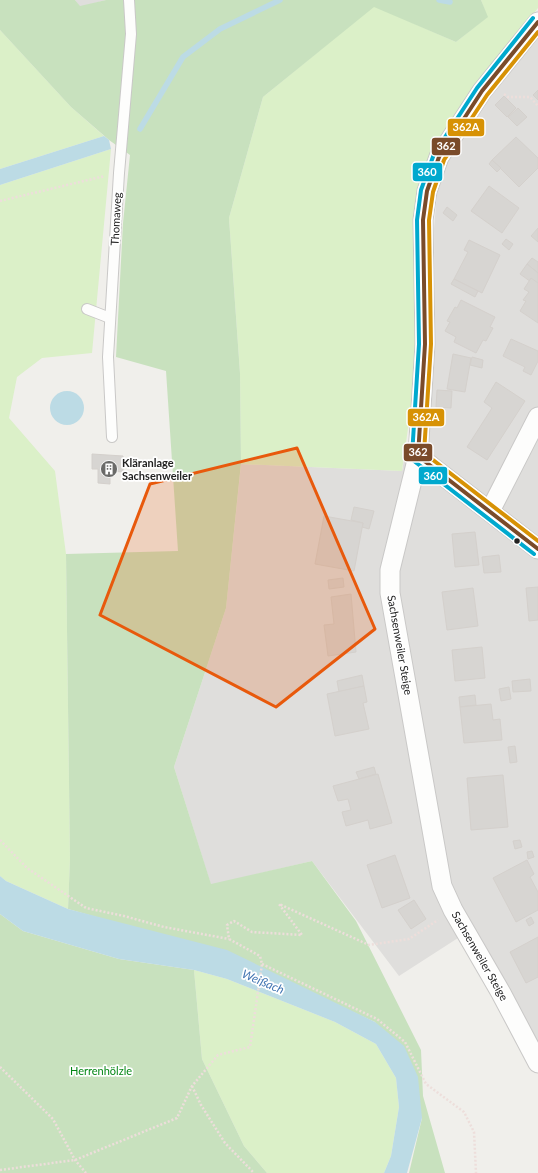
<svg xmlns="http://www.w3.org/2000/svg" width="538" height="1173" viewBox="0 0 538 1173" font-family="Lato,sans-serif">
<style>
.residential{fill:#dfdedc}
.grass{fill:#dbf0c8}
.forest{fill:#c8e1be}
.water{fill:#bcdbe5}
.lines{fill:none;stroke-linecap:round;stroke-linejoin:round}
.stream{stroke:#bcdbe5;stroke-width:5.5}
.building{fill:#d7d5d2;stroke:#d4d0cc}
.lane-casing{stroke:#c9c8c7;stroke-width:12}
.street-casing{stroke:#c9c8c7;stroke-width:21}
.path{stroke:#eddedb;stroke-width:2.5;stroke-dasharray:2 2;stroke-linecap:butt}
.lane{stroke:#fdfdfc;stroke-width:10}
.street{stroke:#fdfdfc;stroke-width:19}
.bus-1-casing{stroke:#fff;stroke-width:7}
.bus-2-casing{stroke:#fff;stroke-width:7}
.bus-3-casing{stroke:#fff;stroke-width:7}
.bus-1{stroke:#7a4b2a;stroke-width:4}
.bus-2{stroke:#00a9ce;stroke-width:4}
.bus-3{stroke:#d79205;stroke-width:4}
.marked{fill:#e8590c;fill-opacity:0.2;stroke:#e8590c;stroke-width:3;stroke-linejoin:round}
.bus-dot{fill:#222;stroke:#fff;stroke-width:1.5}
.labels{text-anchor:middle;stroke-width:3.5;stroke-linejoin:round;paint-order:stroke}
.street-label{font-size:11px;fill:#222;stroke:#fff}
.poi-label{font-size:11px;font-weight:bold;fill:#222;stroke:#fff;text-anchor:start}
.park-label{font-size:11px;fill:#048715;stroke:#fff}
.water-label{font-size:12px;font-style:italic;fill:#4275b2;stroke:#fff}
.line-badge{stroke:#fff;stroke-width:1.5}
.badge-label{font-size:11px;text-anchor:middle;font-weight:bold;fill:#fff}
</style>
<rect width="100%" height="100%" fill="#f0efeb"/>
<g class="residential">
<polygon points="75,0 106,0 80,7"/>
<polygon points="538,39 538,1049 474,931 458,938 399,976 312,861 211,885 174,767 226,608 241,464 402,471 404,460 418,456 435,348 434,228 437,193 445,165 490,96"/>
</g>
<g class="grass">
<polygon points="481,0 538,0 538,8 490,69 432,155 417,407 411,407 402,471 241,464 240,373 229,218 263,97 374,6 456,42 487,17"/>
<polygon points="0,30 71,107 104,136 0,169"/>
<polygon points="111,149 92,353 42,358 17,377 9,418 55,471 66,554 70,859 68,909 6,881 0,876 0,185"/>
<polygon points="194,970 227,979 335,1022 376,1044 396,1078 399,1107 391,1156 384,1173 267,1173 244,1146 202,1059"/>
</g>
<g class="forest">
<polygon points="0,0 75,0 80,6 106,0 481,0 488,17 456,42 374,7 263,97 229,218 240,373 241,463 226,608 174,767 211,884 312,861 356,921 421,1050 423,1096 445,1173 409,1173 422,1118 375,1022 324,999 135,928 68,909 70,859 66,554 178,551 166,371 116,357 123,223 130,155 109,140 71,107 0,30"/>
<polygon points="0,914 23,931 119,959 194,970 202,1059 244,1146 267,1173 0,1173"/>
</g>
<g class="water">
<polygon points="104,136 109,140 111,149 0,185 0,169"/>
<circle cx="67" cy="408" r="17"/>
<polygon points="0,876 6,881 68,909 227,950 375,1022 404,1046 418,1077 422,1118 407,1173 384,1173 391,1156 399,1107 396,1078 376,1044 335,1022 227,979 194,970 119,959 23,931 0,914"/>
</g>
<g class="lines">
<g class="stream">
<polyline points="439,0 450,2"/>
<polyline points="140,129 183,57 220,29 280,0"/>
</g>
</g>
<g class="building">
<polygon points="538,90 538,100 533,95"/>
<polygon points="504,96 516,108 507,117 495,105"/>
<polygon points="518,108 527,117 517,126 508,117"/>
<polygon points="516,137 538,158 538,168 519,187 492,160"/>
<polygon points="492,160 501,168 497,172 489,164"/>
<polygon points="489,186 519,208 502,233 471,211"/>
<polygon points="447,207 457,215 453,221 443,213"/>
<polygon points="538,228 538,242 531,236"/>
<polygon points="506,239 513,244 509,250 502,244"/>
<polygon points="469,240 500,255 482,293 454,279 468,252 464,250"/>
<polygon points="532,258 538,262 538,273 527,264"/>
<polygon points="527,264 538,273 538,287 520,274"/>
<polygon points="531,278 538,283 538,323 520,311 526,301 523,300 529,292 524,289"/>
<polygon points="454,279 478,291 475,297 451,284"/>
<polygon points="461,300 495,317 490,327 493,328 486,341 483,340 476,353 454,342 456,337 445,331 450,322 447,321 455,307 457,308"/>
<polygon points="511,339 538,351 538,361 531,375 523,371 525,367 503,356"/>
<polygon points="453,354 471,358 465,392 447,389"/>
<polygon points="472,357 483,360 482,368 470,365"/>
<polygon points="496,382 525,401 487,460 467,447 492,408 484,402"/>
<polygon points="437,390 452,391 451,408 436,407"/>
<polygon points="92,454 123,456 123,472 110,471 110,484 98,483 98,469 92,469"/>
<polygon points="354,507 374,511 369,529 362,527 363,523 351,520"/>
<polygon points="324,516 363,523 354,571 315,564"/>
<polygon points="475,532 479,565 455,567 452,534"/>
<polygon points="499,555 501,572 484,573 482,557"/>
<polygon points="343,578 344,587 329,589 328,580"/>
<polygon points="538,587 538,620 529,621 526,588"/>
<polygon points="473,588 478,626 447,630 442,592"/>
<polygon points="351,594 356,652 328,656 324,625 334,624 331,597"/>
<polygon points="482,647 485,678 455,681 452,650"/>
<polygon points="362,675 364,686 339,692 337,681"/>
<polygon points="530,679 531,691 513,692 512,681"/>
<polygon points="364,686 367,702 363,703 369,729 335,736 327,694"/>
<polygon points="509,687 511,699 501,701 499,689"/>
<polygon points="475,695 476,705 460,707 459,697"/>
<polygon points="491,704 493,720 500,719 502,740 464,743 460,707"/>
<polygon points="515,746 517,762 510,763 508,747"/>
<polygon points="374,767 376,774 359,779 356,772"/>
<polygon points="378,774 392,823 370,829 368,820 346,826 342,812 351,810 348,799 338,801 333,786"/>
<polygon points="503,775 508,827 471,830 467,778"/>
<polygon points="520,840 522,847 515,849 513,841"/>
<polygon points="532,851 534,857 528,859 527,852"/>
<polygon points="395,855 410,898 382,908 367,865"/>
<polygon points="527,860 534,874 530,877 538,892 538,910 516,922 493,878"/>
<polygon points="414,900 426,919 411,929 398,910"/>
<polygon points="531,917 534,923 529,926 526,920"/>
<polygon points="538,937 538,977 526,983 510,952"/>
</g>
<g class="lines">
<g class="lane-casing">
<g id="lane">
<polyline points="87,309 110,318"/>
<polyline points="112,437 108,357 119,173 131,34 129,0"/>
</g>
</g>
<g class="street-casing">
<g id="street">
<polyline points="538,22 482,91 439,157 427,191 423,220 425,344 418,456 390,570 390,593 442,886 453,910 501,993 538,1063"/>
<polyline points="418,456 538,549"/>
<polyline points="490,511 538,417"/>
</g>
</g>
<g class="path">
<polyline points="504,94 508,97 530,97 538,106"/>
<polyline points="0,201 105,176"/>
<polyline points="0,840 27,868 86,908 124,916 164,927 229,939"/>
<polyline points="262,964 377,1019 405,1042 426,1084 464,1112 474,1132 476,1173"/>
<polyline points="0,1067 53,1119 75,1160 86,1173"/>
<polyline points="192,1086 201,1105 225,1143 254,1173"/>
<polyline points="0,1170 75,1160 177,1118 192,1086 218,1055 250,1047 262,964 260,956 229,939 227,925 234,921 252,932 302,935 279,904 369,945 409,939 438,920"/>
</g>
<use href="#lane" class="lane"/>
<use href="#street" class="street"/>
<g class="bus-1-casing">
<polyline id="bus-1" points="538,22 482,91 439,157 427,191 423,220 425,344 418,456 538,549"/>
</g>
<g class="bus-2-casing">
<polyline id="bus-2" points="533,18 477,88 434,154 421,190 417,220 419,344 412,456 414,461 534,554"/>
</g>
<g class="bus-3-casing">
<polyline id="bus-3" points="538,32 487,95 444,160 433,192 429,220 431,344 424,453 538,541"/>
</g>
<use href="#bus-1" class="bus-1"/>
<use href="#bus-2" class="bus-2"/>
<use href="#bus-3" class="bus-3"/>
</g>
<path class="marked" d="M 297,448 L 375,629 L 276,707 L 100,615 L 150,484 Z"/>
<defs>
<g id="building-disc" transform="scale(0.9)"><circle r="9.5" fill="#6a6a68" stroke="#fff"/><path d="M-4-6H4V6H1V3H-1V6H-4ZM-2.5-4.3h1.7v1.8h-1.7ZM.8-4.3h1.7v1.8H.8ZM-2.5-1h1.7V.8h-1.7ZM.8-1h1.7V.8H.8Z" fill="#fff"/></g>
</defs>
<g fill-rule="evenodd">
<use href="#building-disc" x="109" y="469"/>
</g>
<circle class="bus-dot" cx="517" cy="541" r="3.5"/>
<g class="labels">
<g class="street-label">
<text transform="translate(116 219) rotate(-87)" y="4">Thomaweg</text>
<text transform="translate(400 645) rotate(80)" y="4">Sachsenweiler Steige</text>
<text transform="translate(480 956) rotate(60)" y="4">Sachsenweiler Steige</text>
</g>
<g class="poi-label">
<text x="122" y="467">Kläranlage<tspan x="122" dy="13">Sachsenweiler</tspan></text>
</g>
<g class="park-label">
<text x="101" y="1075">Herrenhölzle</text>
</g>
<g class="water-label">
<text transform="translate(263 982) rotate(23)" y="4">Weißach</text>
</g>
</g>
<g class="line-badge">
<rect x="447" y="118" width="38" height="19" rx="4" fill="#d79205"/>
<rect x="431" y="137" width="30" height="19" rx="4" fill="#7a4b2a"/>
<rect x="412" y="162" width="31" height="20" rx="4" fill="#00a9ce"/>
<rect x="407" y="408" width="38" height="19" rx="4" fill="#d79205"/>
<rect x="403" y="443" width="30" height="19" rx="4" fill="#7a4b2a"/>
<rect x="418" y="466" width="30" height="19" rx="4" fill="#00a9ce"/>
</g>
<g class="badge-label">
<text x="466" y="131">362A</text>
<text x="446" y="150">362</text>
<text x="427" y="176">360</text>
<text x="426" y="421">362A</text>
<text x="418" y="456">362</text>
<text x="433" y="480">360</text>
</g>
</svg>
